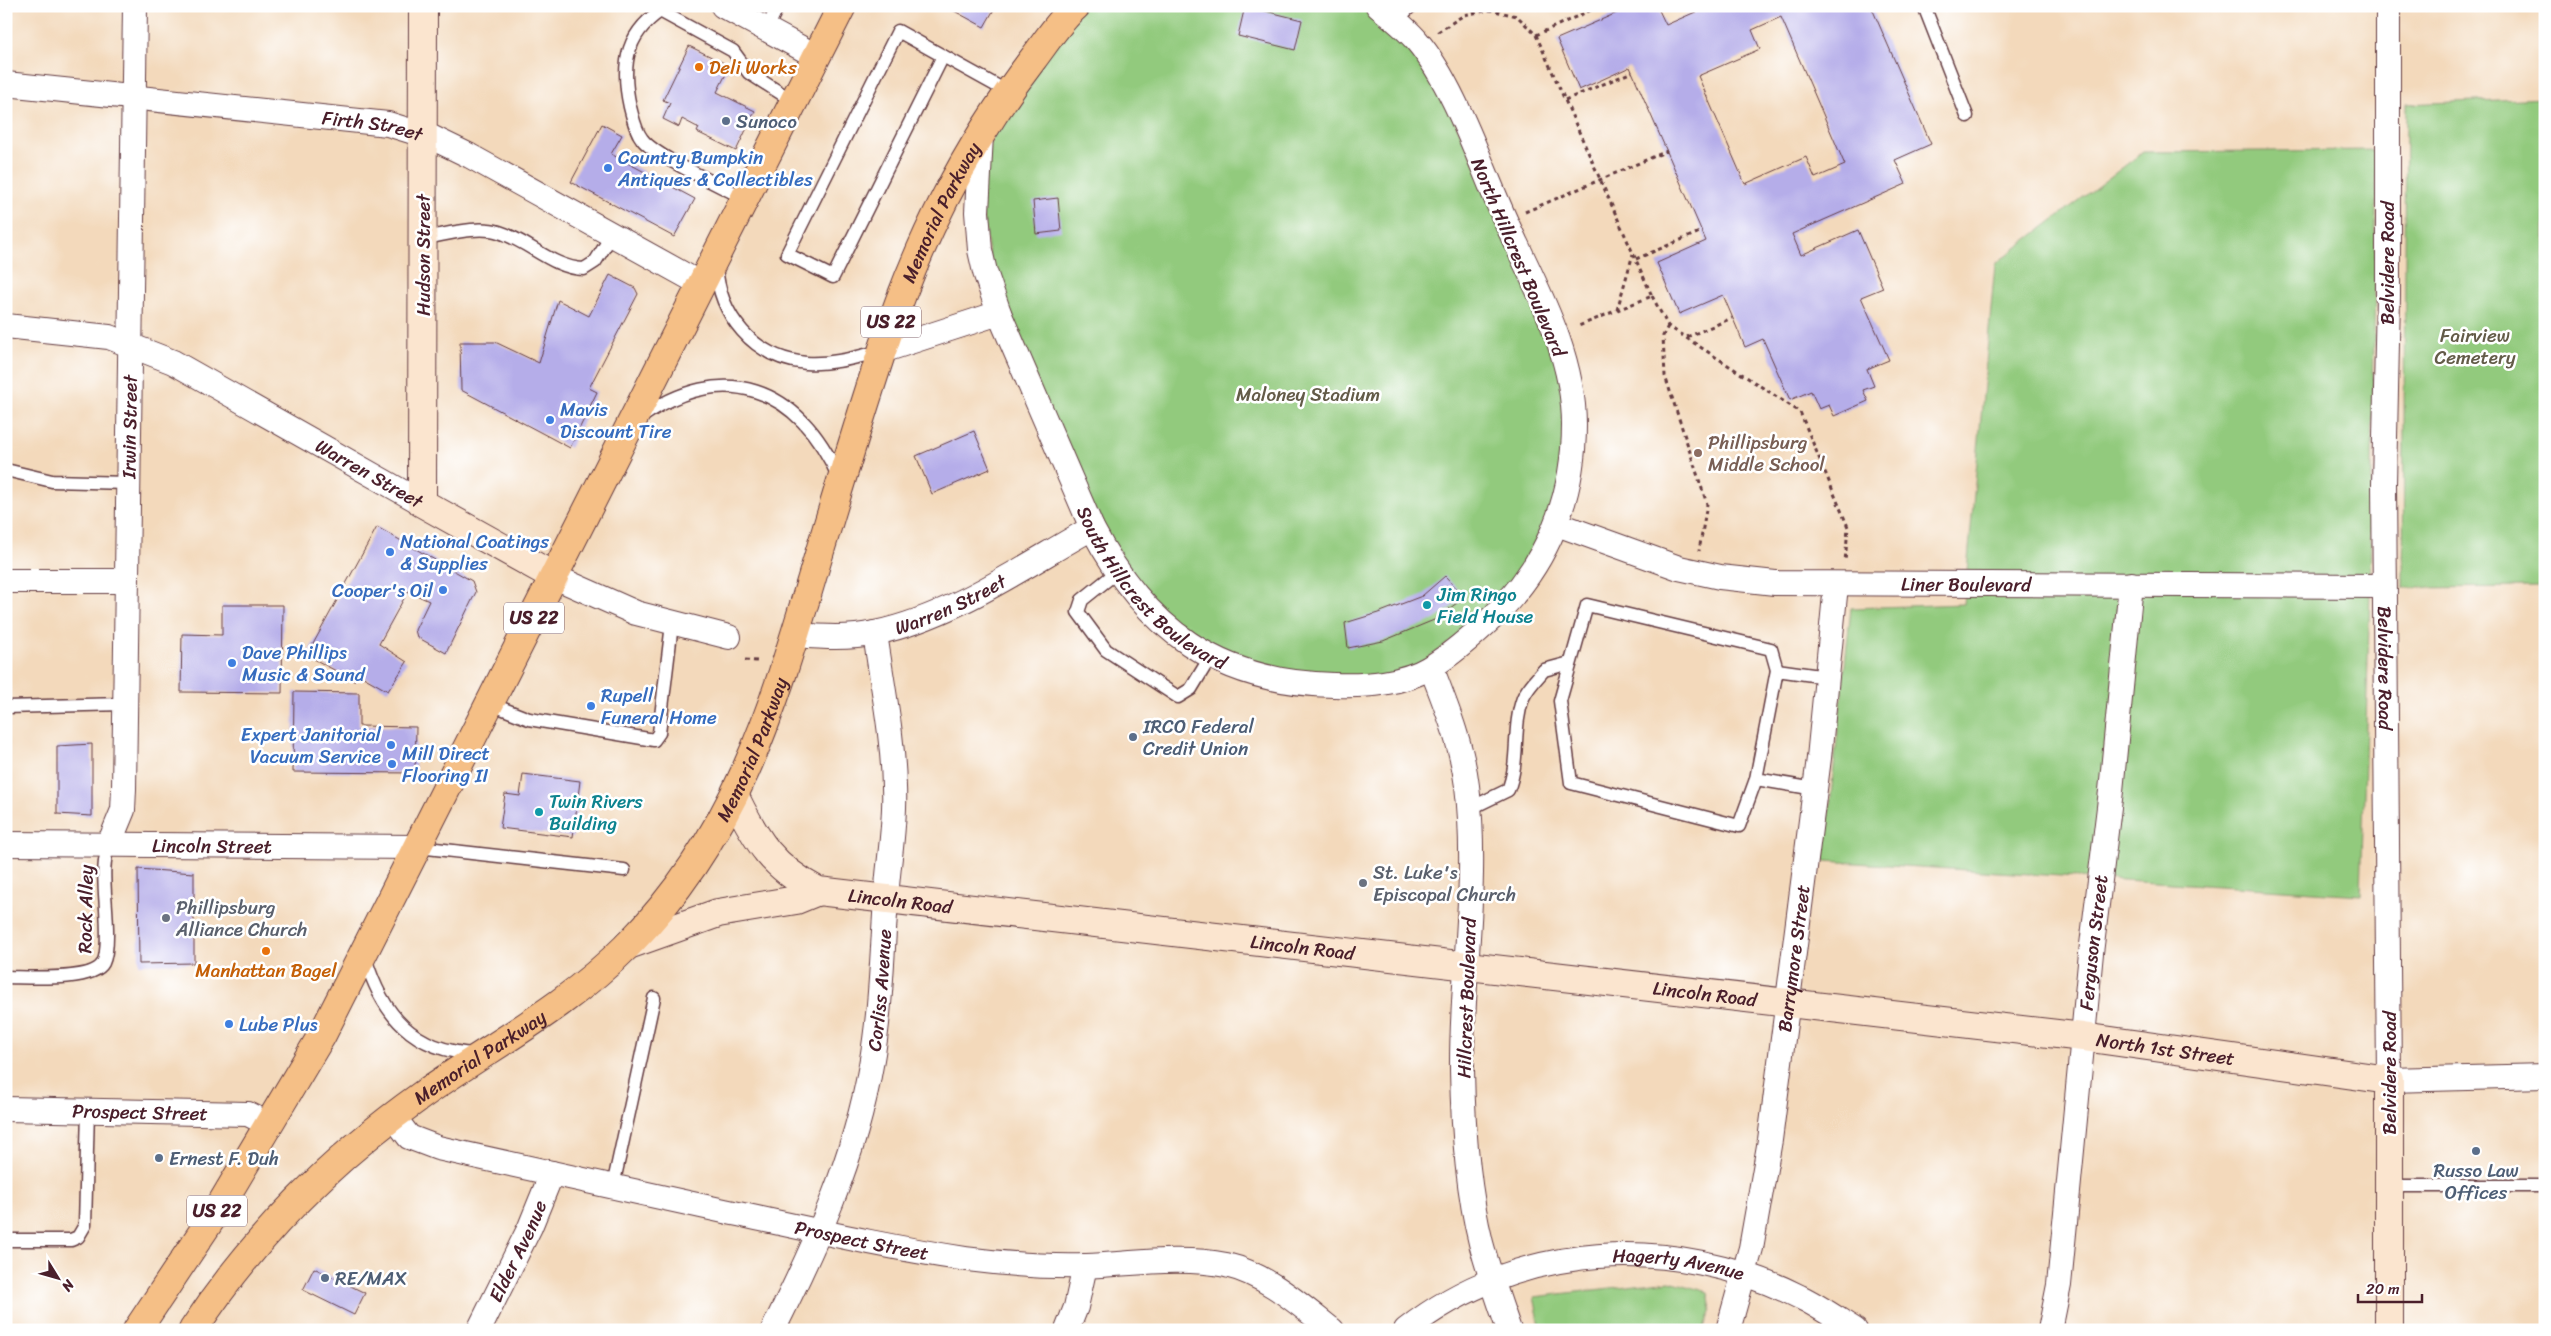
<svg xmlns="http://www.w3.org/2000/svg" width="2551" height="1336" viewBox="0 0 2551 1336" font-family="Sriracha,sans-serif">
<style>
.green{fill:#92ca7d;stroke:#6e7454}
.building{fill:#b5ade9;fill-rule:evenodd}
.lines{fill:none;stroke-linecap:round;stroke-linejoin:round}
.lane-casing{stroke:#633b41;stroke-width:15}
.street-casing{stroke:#633b41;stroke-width:26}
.secondary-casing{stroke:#633b41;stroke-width:30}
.highway-casing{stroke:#633b41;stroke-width:30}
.path{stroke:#633b41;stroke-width:3;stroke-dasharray:4 4;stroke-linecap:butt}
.lane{stroke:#fff;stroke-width:12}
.street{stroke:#fff;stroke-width:24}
.secondary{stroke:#fbe5cf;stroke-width:28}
.highway{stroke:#f5bf86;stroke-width:28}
.food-dot{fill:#e8710a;stroke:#fff;stroke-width:2}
.service-dot{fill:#5c6f8a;stroke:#fff;stroke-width:2}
.shop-dot{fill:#3f7fe0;stroke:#fff;stroke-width:2}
.education-dot{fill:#8d6e63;stroke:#fff;stroke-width:2}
.culture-dot{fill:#0f9aa8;stroke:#fff;stroke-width:2}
.worship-dot{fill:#6b7280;stroke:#fff;stroke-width:2}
.labels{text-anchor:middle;stroke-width:5;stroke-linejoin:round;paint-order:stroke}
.shield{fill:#fff;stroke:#80626b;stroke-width:1}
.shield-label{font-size:18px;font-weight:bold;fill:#4a1f2b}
.food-label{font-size:19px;fill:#c56008;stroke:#fff;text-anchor:start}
.service-label{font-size:19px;fill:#4e5e75;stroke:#fff;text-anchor:start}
.street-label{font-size:19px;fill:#4a1f2b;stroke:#fff}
.shop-label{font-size:19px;fill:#366cbe;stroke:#fff;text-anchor:start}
.park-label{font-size:19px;fill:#635b48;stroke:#fff}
.education-label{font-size:19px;fill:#785e54;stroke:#fff;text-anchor:start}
.culture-label{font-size:19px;fill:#0d838f;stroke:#fff;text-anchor:start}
.worship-label{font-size:19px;fill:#5b616d;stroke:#fff;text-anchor:start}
</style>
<rect width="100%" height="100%" fill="#fff"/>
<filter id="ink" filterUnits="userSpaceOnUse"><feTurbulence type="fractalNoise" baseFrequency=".02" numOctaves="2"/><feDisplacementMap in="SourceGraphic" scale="10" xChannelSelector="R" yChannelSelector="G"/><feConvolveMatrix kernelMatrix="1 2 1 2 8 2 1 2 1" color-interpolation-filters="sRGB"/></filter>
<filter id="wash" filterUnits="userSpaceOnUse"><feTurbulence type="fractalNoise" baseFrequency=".0096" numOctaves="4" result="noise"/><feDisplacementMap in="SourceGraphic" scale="20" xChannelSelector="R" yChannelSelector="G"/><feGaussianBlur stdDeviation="1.12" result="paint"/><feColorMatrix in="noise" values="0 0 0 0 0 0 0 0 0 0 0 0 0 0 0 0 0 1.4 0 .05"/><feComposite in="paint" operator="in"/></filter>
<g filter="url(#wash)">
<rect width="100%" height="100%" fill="#f3d9bb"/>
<g class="green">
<polygon points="1078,6 1378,6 1417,41 1557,336 1573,455 1522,585 1401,680 1238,669 1132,592 999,313 977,182 1008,92"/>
<polygon points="2545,98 2545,587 2403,588 2406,104"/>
<polygon points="2377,150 2370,591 2361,895 1824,861 1851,608 1964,604 1995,264 2143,152"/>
<polygon points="1670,1281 1708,1292 1711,1309 1703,1330 1541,1330 1534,1297"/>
</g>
<g id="blocks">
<g class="building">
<polygon points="945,6 996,6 984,27"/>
<polygon points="1245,6 1302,20 1295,50 1238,36"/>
<path d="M 1633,6 L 1657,6 L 1666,25 L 1709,6 L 1871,6 L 1931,144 L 1895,160 L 1906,184 L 1792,234 L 1801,255 L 1858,230 L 1883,288 L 1861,297 L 1889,360 L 1867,369 L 1874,386 L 1863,390 L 1868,401 L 1834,416 L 1829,405 L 1819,409 L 1811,391 L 1790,400 L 1763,339 L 1745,347 L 1723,295 L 1679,314 L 1657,263 L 1706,241 L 1630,67 L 1579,90 L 1557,39 ZM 1781,17 L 1845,165 L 1815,178 L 1806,157 L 1745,184 L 1698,76 L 1760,49 L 1752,30 Z"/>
<polygon points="689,46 730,66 717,92 755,111 736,151 697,132 699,128 682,119 679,127 663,119 670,103 663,100"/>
<polygon points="602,124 622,135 611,154 695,199 674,237 571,182"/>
<polygon points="1058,198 1061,231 1036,234 1033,201"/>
<polygon points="610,275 635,288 638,294 589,388 597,392 570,448 461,390 460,342 495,342 539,363 558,300 589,316"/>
<polygon points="974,431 990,469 932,494 916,456"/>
<polygon points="377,527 472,581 476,592 446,653 417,637 415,630 429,601 408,591 379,644 407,662 388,691 358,674 354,681 307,655"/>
<polygon points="1445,576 1465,597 1434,620 1383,641 1348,648 1345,623 1378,613 1422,596"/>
<polygon points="222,605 283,605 282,693 181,692 182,634 222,635"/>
<polygon points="294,692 359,693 359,726 416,727 415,773 293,772"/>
<polygon points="92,744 92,816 57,814 57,746"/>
<polygon points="523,774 580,781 573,837 500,828 505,794 520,796"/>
<polygon points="138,869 194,873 194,963 139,964"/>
<polygon points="314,1268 365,1293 354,1315 303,1290"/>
</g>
</g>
</g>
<g filter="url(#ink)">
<use href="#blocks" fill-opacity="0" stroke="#633b41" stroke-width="1"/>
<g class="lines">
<g class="lane-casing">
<g id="lane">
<path d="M 668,6 C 627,30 620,62 630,107 C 633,118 635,130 642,139 C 655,157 722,186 744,198"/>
<polyline points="1924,6 1967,116"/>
<polyline points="660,11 733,51 749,73 793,101"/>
<polyline points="1396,21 1411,6"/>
<polyline points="766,30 778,6"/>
<polygon points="898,31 943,56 833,277 787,254"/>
<polyline points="943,56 1008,92"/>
<path d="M 423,238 C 445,235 477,225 499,232 C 529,241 552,268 584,269 L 595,262 L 612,235"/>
<path d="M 716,265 C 719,315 753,358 806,363 C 831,365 857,357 881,351"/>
<path d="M 640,418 C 723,359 799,386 839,478"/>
<polyline points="6,470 52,481 127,483"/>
<polyline points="1117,572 1082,600 1078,612 1106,650 1178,697 1191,689 1211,656"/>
<polyline points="491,704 529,719 654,740 659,733 672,624"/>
<polyline points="6,707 124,704"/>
<polyline points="1756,779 1739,826 1571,783 1560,701 1587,605 1771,649 1777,670"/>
<polyline points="1815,789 1756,779 1777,670 1827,677"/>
<path d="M 1469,809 L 1508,790 C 1520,761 1512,728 1523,698 C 1527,688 1537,678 1544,670 L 1570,663"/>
<polyline points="418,847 624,870"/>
<path d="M 365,957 C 382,1015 413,1051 476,1054"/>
<path d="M 6,977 C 27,977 93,982 103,963 C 110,949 106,910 105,894 C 104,876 103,861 109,844"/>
<polyline points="613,1186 654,998"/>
<polyline points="2389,1186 2545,1186"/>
<polyline points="6,1240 71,1240 78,1237 85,1225 88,1110"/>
</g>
</g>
<g class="street-casing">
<g id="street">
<polyline points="723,6 816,56"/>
<path id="s1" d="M 2388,6 L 2388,296 L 2384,484 L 2389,1080 L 2545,1076"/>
<path id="s2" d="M 6,84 L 388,124 L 433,138 L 470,156 L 701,284"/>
<path id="s3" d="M 981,135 L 977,212 L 980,250 L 985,272 L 999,313 L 1092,528 C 1145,629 1218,683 1334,685 C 1367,686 1402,684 1431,667 C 1454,653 1476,633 1495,615 C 1547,564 1574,498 1574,425 C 1574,350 1532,281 1503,215 C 1480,163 1453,83 1417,41 C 1406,28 1392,17 1378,6"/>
<path id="s4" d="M 6,326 L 109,337 L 173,362 L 422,503"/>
<polyline points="882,351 999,313"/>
<path id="s5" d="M 1557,524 L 1679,568 L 1720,577 L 1775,583 L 2384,586"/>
<polyline points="555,577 636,613 729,637"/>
<polyline points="6,581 126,581"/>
<path id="s6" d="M 795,635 C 822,637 849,639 875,633 C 952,617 1024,566 1092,528"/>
<path d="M 1431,667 C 1446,706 1462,745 1467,786 C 1479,881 1461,976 1462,1070 C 1463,1128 1467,1187 1481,1243 C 1489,1273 1499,1301 1509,1330"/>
<path id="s7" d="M 6,844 L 418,847"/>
<path id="s8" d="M 109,844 L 123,810 L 124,789 L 135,6"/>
<path id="s9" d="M 6,1109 L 248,1114 L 270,1125"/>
<path id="s10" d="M 393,1116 L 409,1137 L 438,1148 C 533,1169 628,1190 724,1211 C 804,1228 885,1247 966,1259 C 1005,1264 1047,1267 1086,1266 C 1132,1264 1180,1256 1226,1265 C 1266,1274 1300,1305 1332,1330"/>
<path id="s11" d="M 479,1330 L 530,1227 L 552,1173"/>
<path id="s12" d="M 773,1330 C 815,1246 855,1159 871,1065 C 881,1010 882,955 886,900 C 888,862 896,825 894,787 C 893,735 882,684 875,633"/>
<polyline points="1067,1330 1076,1307 1085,1266"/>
<path id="s13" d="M 1406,1330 C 1518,1241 1674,1233 1800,1297 C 1819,1306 1837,1319 1855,1330"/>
<path id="s14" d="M 1728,1330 L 1751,1248 L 1770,1140 L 1819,758 L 1836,585"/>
<path id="s15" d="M 2050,1330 L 2059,1285 L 2091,953 L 2111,791 L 2131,584"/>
</g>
</g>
<g class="secondary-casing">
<g id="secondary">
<polyline points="423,6 422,503 555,577"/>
<path id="s16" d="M 735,797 C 757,842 772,867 818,891 L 2083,1037 L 2389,1080 L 2389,1330"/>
<polyline points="628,945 718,913 796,900 818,891"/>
</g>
</g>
<g class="highway-casing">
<g id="highway">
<polyline points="137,1330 220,1206 322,1035 842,6"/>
<path id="s17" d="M 193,1330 C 253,1238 333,1158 422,1095 C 494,1044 564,1009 628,945 C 735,837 772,713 814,571 C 836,497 858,424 882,351 C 917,244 964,149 1033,59 C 1046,42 1059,21 1076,6"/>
</g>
</g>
<g class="path">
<polyline points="1438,32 1464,15 1490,10 1517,16 1536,35 1652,296 1576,327"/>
<polyline points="1536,35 1600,6"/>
<polyline points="1565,100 1632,72"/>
<polyline points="1525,212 1667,151"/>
<polyline points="1636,259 1702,231"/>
<polyline points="1652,296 1668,326 1800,412 1848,527 1845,562"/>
<polyline points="1617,310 1633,254"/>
<polyline points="1668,326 1663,336 1665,376 1707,504 1699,551"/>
<polyline points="1687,337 1732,318"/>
<polyline points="745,660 757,661"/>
</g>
<use href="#lane" class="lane"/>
<use href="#street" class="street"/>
<use href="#secondary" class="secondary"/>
<use href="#highway" class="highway"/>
</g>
</g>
<g class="food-dot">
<circle cx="699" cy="67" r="5"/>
<circle cx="266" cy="951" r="5"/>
</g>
<g class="service-dot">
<circle cx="726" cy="121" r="5"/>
<circle cx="1133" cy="737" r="5"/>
<circle cx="2476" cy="1151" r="5"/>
<circle cx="159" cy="1158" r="5"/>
<circle cx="325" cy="1278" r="5"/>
</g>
<g class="shop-dot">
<circle cx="608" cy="168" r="5"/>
<circle cx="550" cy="420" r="5"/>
<circle cx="390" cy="552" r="5"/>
<circle cx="443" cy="590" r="5"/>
<circle cx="232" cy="663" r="5"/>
<circle cx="591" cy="706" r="5"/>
<circle cx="391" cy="745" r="5"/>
<circle cx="392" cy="764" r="5"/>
<circle cx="229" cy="1024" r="5"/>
</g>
<circle class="education-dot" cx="1698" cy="453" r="5"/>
<g class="culture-dot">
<circle cx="1427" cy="605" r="5"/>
<circle cx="539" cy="812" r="5"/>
</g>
<g class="worship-dot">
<circle cx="1363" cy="883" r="5"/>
<circle cx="166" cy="918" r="5"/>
</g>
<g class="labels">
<g class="shield">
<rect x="861" y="306.5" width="60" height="31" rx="4"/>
<rect x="504" y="602.5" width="60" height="31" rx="4"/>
<rect x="187" y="1195.5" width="60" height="31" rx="4"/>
</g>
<g class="shield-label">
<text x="891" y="328">US 22</text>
<text x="534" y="624">US 22</text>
<text x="217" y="1217">US 22</text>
</g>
<g class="food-label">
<text x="709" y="74">Deli Works</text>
<text x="266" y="977" text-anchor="middle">Manhattan Bagel</text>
</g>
<g class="service-label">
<text x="736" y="128">Sunoco</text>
<text x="1143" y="733">IRCO Federal<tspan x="1143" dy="22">Credit Union</tspan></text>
<text x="169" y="1165">Ernest F. Duh</text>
<text x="2476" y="1177" text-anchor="middle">Russo Law<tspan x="2476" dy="22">Offices</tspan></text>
<text x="335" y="1285">RE/MAX</text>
</g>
<g class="street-label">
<text dy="7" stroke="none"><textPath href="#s2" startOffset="369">Firth Street</textPath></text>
<text dy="7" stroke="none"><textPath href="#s17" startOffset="1389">Memorial Parkway</textPath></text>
<text transform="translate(423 255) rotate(-90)" y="7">Hudson Street</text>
<text transform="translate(1519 257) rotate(67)" y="7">North Hillcrest Boulevard</text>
<text transform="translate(2387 263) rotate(-90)" y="7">Belvidere Road</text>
<text dy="7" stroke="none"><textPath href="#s8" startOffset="420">Irwin Street</textPath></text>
<text dy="7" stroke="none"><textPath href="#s4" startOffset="398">Warren Street</textPath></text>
<text dy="7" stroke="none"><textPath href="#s3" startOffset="501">South Hillcrest Boulevard</textPath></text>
<text dy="7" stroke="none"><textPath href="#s5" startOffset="418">Liner Boulevard</textPath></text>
<text dy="7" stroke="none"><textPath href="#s6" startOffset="161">Warren Street</textPath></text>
<text dy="7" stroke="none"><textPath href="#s1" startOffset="662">Belvidere Road</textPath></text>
<text dy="7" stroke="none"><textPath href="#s17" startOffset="819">Memorial Parkway</textPath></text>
<text dy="7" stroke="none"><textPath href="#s7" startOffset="206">Lincoln Street</textPath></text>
<text dy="7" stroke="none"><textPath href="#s16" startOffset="211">Lincoln Road</textPath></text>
<text transform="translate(85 909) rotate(-89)" y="7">Rock Alley</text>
<text dy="7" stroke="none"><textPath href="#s15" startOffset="390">Ferguson Street</textPath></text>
<text dy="7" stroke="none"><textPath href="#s16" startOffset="616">Lincoln Road</textPath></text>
<text dy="7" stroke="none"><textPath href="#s14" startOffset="378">Barrymore Street</textPath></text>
<text dy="7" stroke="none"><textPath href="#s12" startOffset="359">Corliss Avenue</textPath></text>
<text dy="7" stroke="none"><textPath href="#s16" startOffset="1021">Lincoln Road</textPath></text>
<text transform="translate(1466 998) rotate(-88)" y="7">Hillcrest Boulevard</text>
<text dy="7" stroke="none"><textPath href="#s16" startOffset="1485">North 1st Street</textPath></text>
<text dy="7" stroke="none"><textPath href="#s17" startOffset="399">Memorial Parkway</textPath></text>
<text transform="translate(2389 1073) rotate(-90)" y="7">Belvidere Road</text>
<text dy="7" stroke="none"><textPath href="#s9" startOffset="134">Prospect Street</textPath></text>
<text dy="7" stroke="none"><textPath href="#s10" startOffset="491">Prospect Street</textPath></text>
<text dy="7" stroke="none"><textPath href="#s11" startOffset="88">Elder Avenue</textPath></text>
<text dy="7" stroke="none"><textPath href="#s13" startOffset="290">Hagerty Avenue</textPath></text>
</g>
<g class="shop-label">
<text x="618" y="164">Country Bumpkin<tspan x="618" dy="22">Antiques &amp; Collectibles</tspan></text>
<text x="560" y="416">Mavis<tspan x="560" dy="22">Discount Tire</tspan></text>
<text x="400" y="548">National Coatings<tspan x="400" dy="22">&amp; Supplies</tspan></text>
<text x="433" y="597" text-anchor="end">Cooper's Oil</text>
<text x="242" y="659">Dave Phillips<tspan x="242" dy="22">Music &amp; Sound</tspan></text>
<text x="601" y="702">Rupell<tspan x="601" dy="22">Funeral Home</tspan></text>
<text x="381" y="741" text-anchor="end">Expert Janitorial<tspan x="381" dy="22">Vacuum Service</tspan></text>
<text x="402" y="760">Mill Direct<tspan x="402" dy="22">Flooring II</tspan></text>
<text x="239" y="1031">Lube Plus</text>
</g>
<g class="park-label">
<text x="2475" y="342">Fairview<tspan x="2475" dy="22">Cemetery</tspan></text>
<text x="1308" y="401">Maloney Stadium</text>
</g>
<g class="education-label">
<text x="1708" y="449">Phillipsburg<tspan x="1708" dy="22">Middle School</tspan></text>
</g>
<g class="culture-label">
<text x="1437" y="601">Jim Ringo<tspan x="1437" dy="22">Field House</tspan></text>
<text x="549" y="808">Twin Rivers<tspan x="549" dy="22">Building</tspan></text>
</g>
<g class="worship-label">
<text x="1373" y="879">St. Luke's<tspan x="1373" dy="22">Episcopal Church</tspan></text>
<text x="176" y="914">Phillipsburg<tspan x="176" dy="22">Alliance Church</tspan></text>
</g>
</g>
<rect width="2551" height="1336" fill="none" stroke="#fff" stroke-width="25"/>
<g transform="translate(58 1278) rotate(127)" stroke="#ffffff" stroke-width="4" paint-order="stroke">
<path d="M0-4L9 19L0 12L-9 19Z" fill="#4a1f2b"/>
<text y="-8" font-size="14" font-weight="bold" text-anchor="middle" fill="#4a1f2b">N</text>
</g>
<path d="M2358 1294v8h64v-8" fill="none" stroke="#4a1f2b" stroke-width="2.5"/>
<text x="2366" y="1294" font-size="15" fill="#4a1f2b" stroke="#ffffff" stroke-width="4" paint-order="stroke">20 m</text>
</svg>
